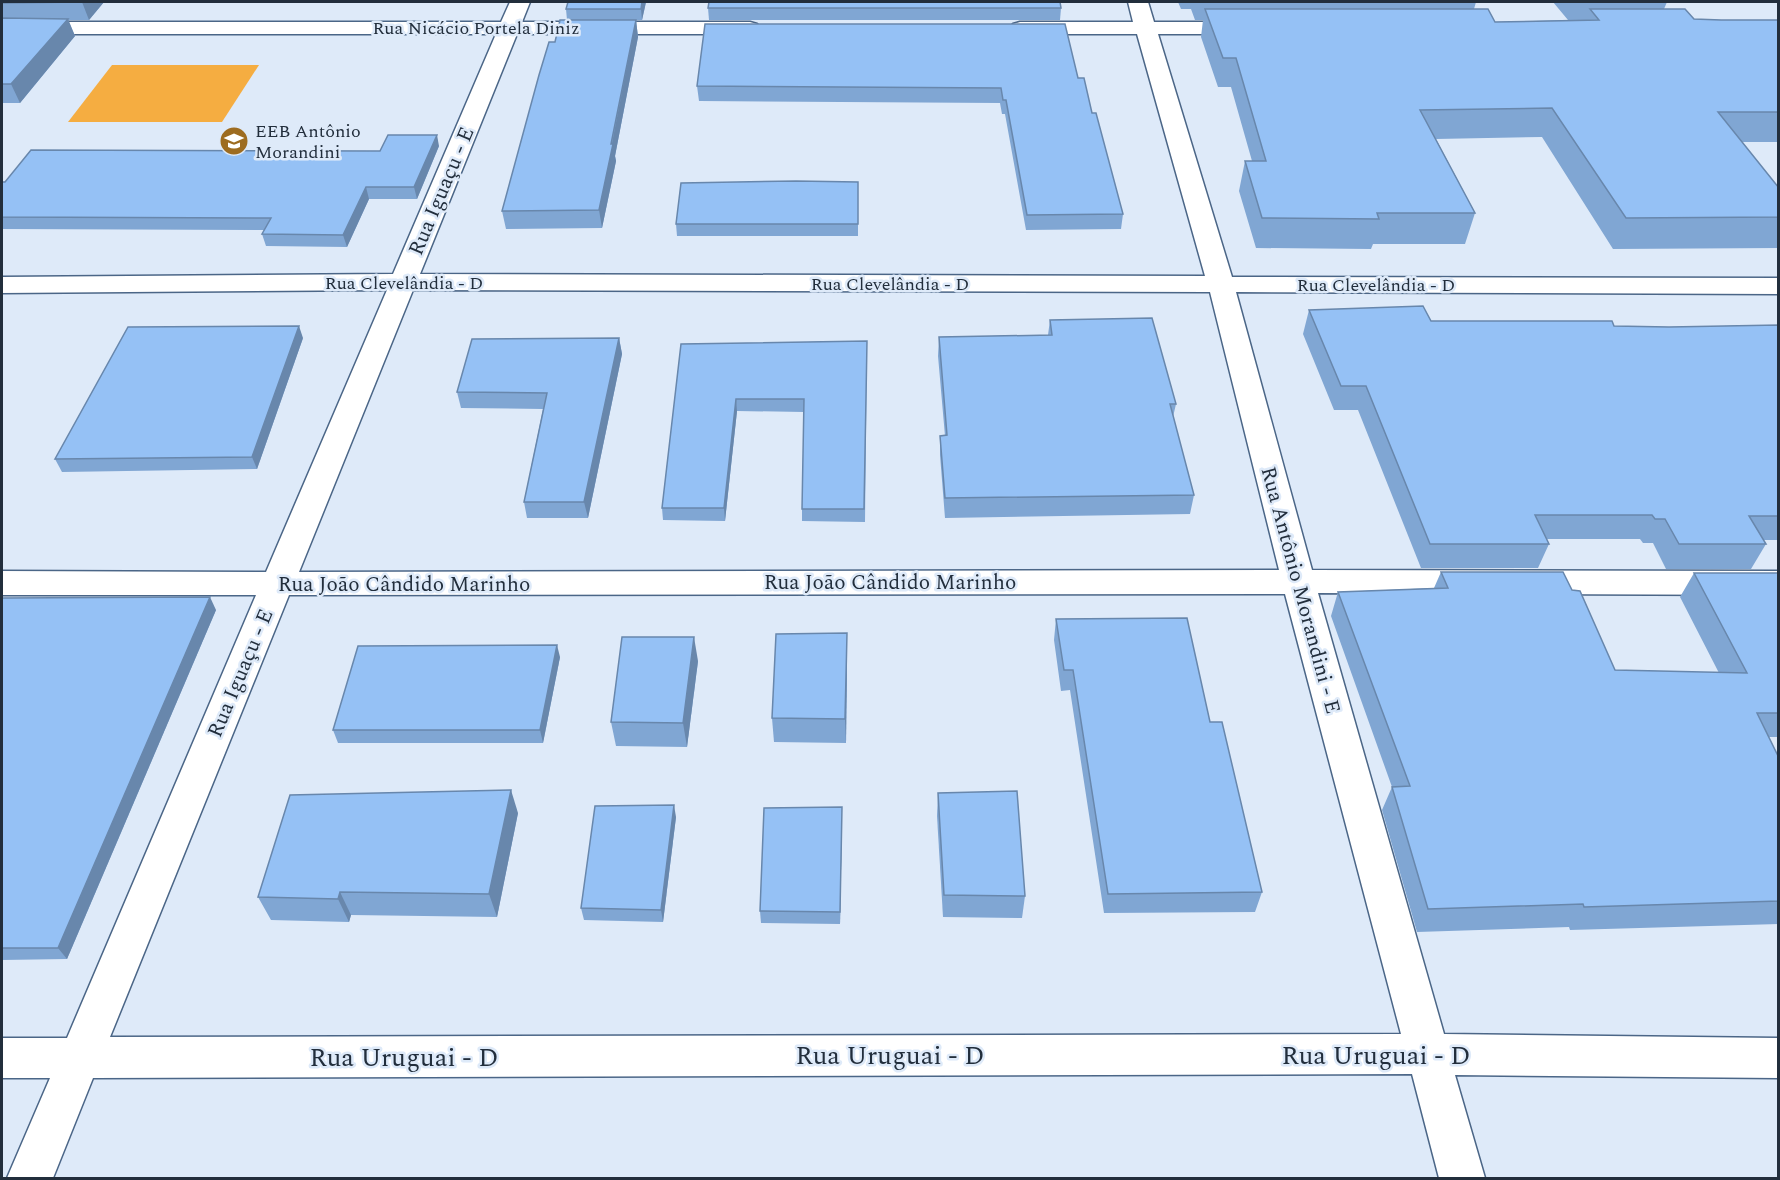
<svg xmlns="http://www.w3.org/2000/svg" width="1780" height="1180" viewBox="0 0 1780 1180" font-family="Spectral,serif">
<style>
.green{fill:#f5ad41}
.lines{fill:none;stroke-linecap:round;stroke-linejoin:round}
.minor-casing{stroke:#4b6687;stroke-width:3}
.minor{fill:#fff;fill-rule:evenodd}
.wall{fill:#80a6d3}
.shaded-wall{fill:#6887ac}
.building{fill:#95c1f5;stroke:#6887ac;stroke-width:1.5}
.labels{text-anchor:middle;stroke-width:5;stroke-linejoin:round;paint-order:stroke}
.far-street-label{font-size:18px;fill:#222e3c;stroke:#deeaf9}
.far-poi-label{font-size:18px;fill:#222e3c;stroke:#deeaf9;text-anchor:start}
.street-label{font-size:21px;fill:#222e3c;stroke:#deeaf9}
.near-street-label{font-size:26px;fill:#222e3c;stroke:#deeaf9}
</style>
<rect width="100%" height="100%" fill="#deeaf9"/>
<polygon class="green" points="112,65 259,65 222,122 68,122"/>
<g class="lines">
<g class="minor-casing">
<path id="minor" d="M 510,2 L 530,2 L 522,22 L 750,22 L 757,24 L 760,28 L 757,32 L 750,34 L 517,34 L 420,274 L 1205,276 L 1137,34 L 1020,34 L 1013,32 L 1010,28 L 1013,24 L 1020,22 L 1133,22 L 1128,2 L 1148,2 L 1154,22 L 1248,22 L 1255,24 L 1258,28 L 1255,32 L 1248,34 L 1158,34 L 1232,277 L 1778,278 L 1778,294 L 1236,292 L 1312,570 L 1778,571 L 1778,595 L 1318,593 L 1444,1034 L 1778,1038 L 1778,1078 L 1455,1075 L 1485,1178 L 1439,1178 L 1412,1074 L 93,1078 L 53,1178 L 7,1178 L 50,1078 L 2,1078 L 2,1038 L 67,1038 L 256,595 L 2,595 L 2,571 L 266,572 L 387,290 L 2,293 L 2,277 L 393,274 L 496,34 L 2,34 L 2,22 L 501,22 ZM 413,290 L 1210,292 L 1279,570 L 299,572 ZM 1285,594 L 1401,1034 L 110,1037 L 289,595 Z"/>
</g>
<use href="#minor" class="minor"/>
</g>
<g class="wall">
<polygon points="2,2 104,2 89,20 68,20 75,36 20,103 2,103"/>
<polygon points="568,2 646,2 642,20 567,20 566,9"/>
<polygon points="1178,2 1476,2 1474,9 1495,22 1568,20 1553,2 1667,2 1664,9 1694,19 1721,20 1779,20 1779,142 1742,142 1779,188 1779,248 1613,249 1542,137 1436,139 1475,213 1465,244 1373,244 1371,249 1256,248 1239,191 1245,161 1252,161 1231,87 1218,87 1201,37 1203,20 1195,20 1191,9 1181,9"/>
<polygon points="708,8 1061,8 1060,20 709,20"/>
<polygon points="636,20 638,37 615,156 616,161 602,228 506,229 502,211 555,42"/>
<polygon points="1078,78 1092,113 1123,214 1121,229 1026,230 1005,114 1002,114 1000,103 699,101 697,86"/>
<polygon points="439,146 417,199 369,199 347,247 266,246 262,234 264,230 2,229 2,182"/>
<polygon points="858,194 858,236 677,236 676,224"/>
<polygon points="1309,310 1431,321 1614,326 1669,327 1777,325 1779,322 1779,540 1763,540 1766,544 1751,569 1666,569 1653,543 1643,543 1640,539 1547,539 1549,544 1538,568 1421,568 1358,410 1334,410 1303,334"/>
<polygon points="1050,320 1176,404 1173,417 1194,495 1190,514 945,518 940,455 940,436 945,436 938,356 939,337 1048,335"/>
<polygon points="303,338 257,469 62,472 55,459"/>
<polygon points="619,338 622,354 588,518 527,518 524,502 543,409 461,408 457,392"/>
<polygon points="867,341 865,522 802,521 802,509 804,412 737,411 725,521 663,520 662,508 681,344"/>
<polygon points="1441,572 1572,590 1615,670 1719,673 1680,597 1694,573 1779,573 1779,737 1768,737 1779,758 1779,924 1570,930 1569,927 1417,932 1382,810 1392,787 1331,616 1338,592 1434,588"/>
<polygon points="2,598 216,610 67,959 2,960"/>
<polygon points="1056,619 1210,722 1262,892 1255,912 1104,913 1070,690 1061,691 1054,640"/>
<polygon points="560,657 543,743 338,743 333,730"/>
<polygon points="847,657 846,743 774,742 772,718"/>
<polygon points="698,661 687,747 616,746 611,722"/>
<polygon points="938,793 1025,896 1022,918 943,917 937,816"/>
<polygon points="518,813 497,917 351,915 349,922 271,920 258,897"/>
<polygon points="676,817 663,922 584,920 581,908"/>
<polygon points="842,819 840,924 761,923 760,911"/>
</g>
<g class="shaded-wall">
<polygon points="82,2 104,2 89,20"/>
<polygon points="642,2 646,2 642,20 641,9"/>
<polygon points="68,19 75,36 20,103 11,84"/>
<polygon points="636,20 638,37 615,156 616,161 602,228 599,210"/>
<polygon points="437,135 439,146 417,199 414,187"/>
<polygon points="366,187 369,199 347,247 343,235"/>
<polygon points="299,326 303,338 257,469 252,457"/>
<polygon points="619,338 622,354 588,518 584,502"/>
<polygon points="736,399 737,411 725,521 724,508"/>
<polygon points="210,597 216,610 67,959 58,948"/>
<polygon points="847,633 847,657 846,743 845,719"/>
<polygon points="694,637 698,661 687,747 683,723"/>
<polygon points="557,645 560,657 543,743 540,730"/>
<polygon points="511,790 518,813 497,917 489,894"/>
<polygon points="674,805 676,817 663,922 661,910"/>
<polygon points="842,807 842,819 840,924 840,912"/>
<polygon points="340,892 351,915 349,922 338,899"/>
</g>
<g class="building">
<polygon points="2,2 82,2 2,3"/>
<polygon points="568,2 642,2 641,9 566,9"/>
<polygon points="709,2 1060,2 1061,8 708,8"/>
<polygon points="1205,9 1488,9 1495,22 1599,20 1590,9 1685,9 1694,19 1721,20 1779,20 1779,112 1718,112 1779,188 1779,217 1626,218 1552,108 1420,110 1475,213 1377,213 1379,219 1262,218 1245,161 1266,161 1236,58 1223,58"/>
<polygon points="2,18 68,19 11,84 2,84"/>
<polygon points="560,20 636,20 611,144 613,144 599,210 502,211 539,75 549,42 555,42"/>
<polygon points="705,24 1065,24 1078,78 1084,78 1092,113 1096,113 1123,214 1027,215 1006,100 1003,100 1001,88 697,86"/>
<polygon points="388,135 437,135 414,187 366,187 343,235 262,234 271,218 2,217 2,182 5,182 31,150 380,151"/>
<polygon points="796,181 858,182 858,224 676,224 681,183"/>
<polygon points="1423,306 1431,321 1612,321 1614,326 1669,327 1779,325 1779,516 1749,516 1766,544 1679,544 1665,519 1655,519 1652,515 1535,515 1549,544 1430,544 1366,386 1341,386 1309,310"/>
<polygon points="1152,318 1176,404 1170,404 1194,495 945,498 940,436 947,435 939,337 1052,335 1050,320"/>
<polygon points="299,326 252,457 55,459 128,327"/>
<polygon points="619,338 584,502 524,502 547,393 457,392 472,339"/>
<polygon points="867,341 864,509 802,509 804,399 736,399 724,508 662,508 681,344"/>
<polygon points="1441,572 1563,572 1572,590 1580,591 1615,670 1747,673 1694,573 1779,573 1779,713 1757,713 1779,758 1779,901 1584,907 1583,904 1428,909 1392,787 1410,786 1338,592 1448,588"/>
<polygon points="210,597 58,948 2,948 2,598"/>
<polygon points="1187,618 1210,722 1222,722 1262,892 1108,894 1073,670 1064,670 1056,619"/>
<polygon points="847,633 845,719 772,718 776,634"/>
<polygon points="622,637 694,637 683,723 611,722"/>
<polygon points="557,645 540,730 333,730 358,646"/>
<polygon points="511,790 489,894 340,892 338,899 258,897 290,795"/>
<polygon points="1017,791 1025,896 944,895 938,793"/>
<polygon points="674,805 661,910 581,908 595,806"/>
<polygon points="842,807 840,912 760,911 764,808"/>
</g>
<defs>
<g id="school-disc" transform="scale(1.5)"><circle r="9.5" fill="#9d6c20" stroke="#deeaf9"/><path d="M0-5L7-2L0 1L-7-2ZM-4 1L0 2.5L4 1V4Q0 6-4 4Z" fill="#fff"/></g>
</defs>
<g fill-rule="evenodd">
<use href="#school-disc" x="234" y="141"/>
</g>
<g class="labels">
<g class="far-street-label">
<text x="476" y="34">Rua Nicácio Portela Diniz</text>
<text x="404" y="289">Rua Clevelândia - D</text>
<text x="890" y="290">Rua Clevelândia - D</text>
<text x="1376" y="291">Rua Clevelândia - D</text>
</g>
<g class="far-poi-label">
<text x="255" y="137">EEB Antônio<tspan x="255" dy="21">Morandini</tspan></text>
</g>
<g class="street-label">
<text transform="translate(441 191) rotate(-67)" y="7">Rua Iguaçu - E</text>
<text x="890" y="589">Rua João Cândido Marinho</text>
<text x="404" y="591">Rua João Cândido Marinho</text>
<text transform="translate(1301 590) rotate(75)" y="7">Rua Antônio Morandini - E</text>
<text transform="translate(240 673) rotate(-67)" y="7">Rua Iguaçu - E</text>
</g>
<g class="near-street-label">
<text x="890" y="1064">Rua Uruguai - D</text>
<text x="1376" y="1064">Rua Uruguai - D</text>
<text x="404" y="1066">Rua Uruguai - D</text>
</g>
</g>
<rect width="1780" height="1180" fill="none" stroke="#222e3c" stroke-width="6"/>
</svg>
